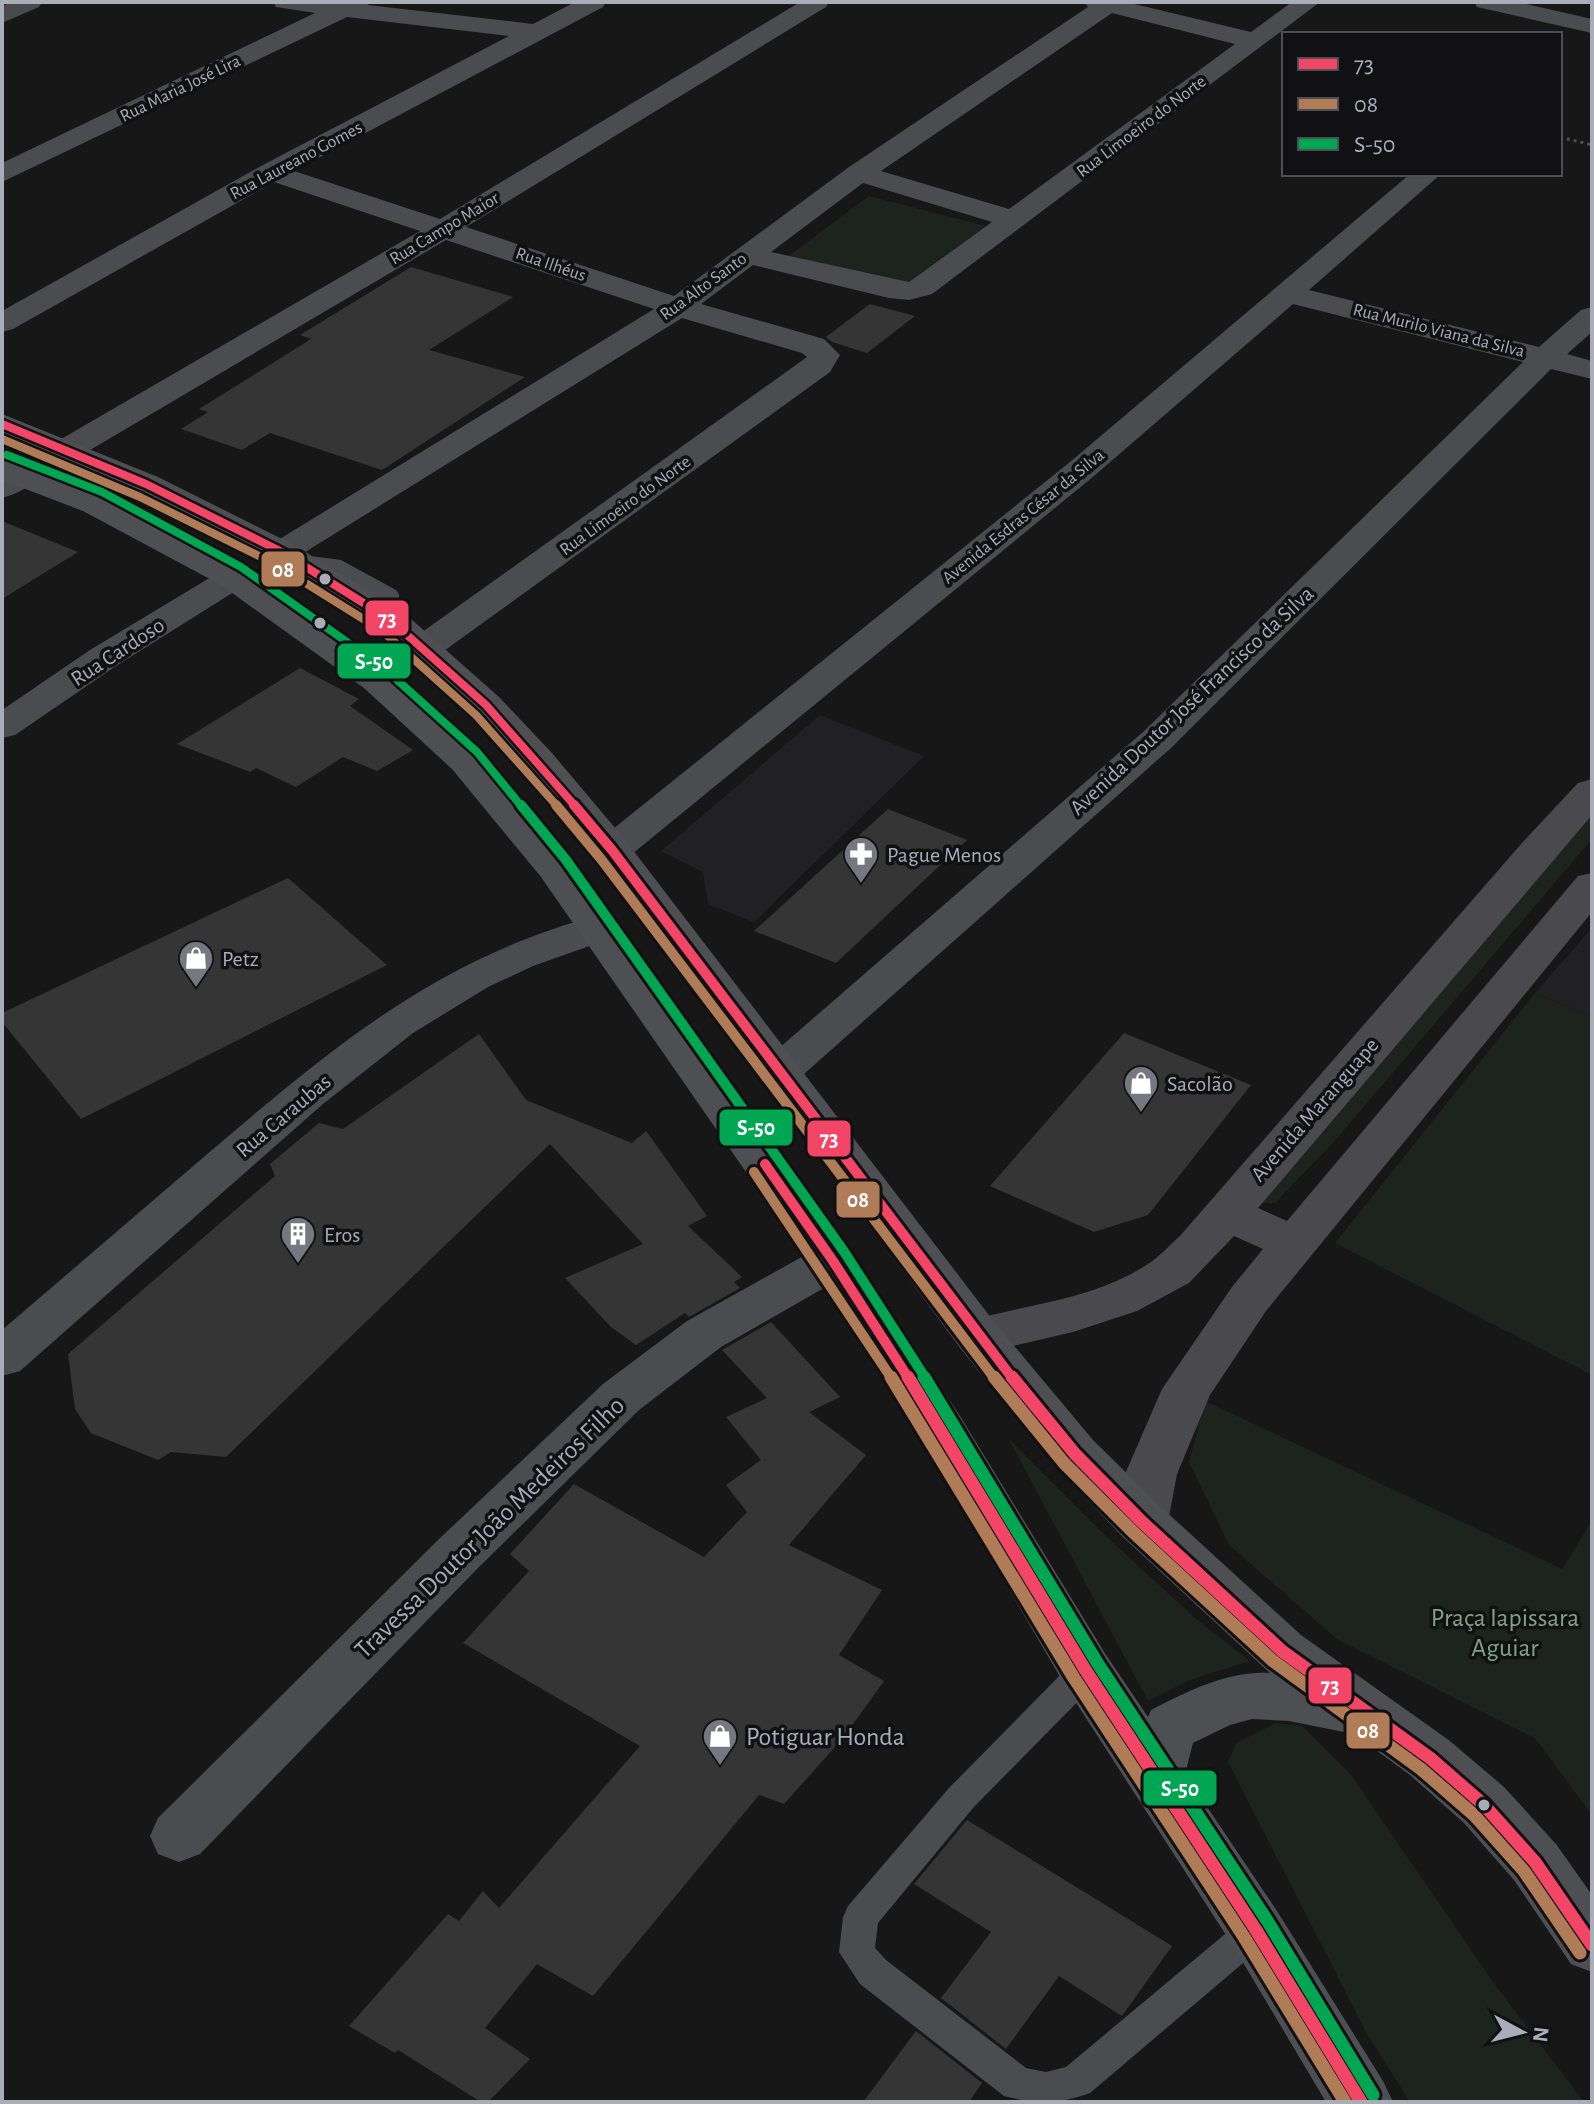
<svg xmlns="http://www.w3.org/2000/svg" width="1594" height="2104" viewBox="0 0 1594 2104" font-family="'Alegreya Sans',sans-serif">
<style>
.built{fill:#212123}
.green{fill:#1d241e}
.building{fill:#353536}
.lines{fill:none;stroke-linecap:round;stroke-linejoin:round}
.path{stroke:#4d4e52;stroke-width:3;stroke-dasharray:3 4;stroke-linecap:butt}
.lane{fill:#4b4c50;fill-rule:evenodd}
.street{fill:#4b4c50;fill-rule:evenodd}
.secondary{fill:#4a4a4e;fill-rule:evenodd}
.primary{fill:#4d4f52;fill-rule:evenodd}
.bus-1-far2-casing{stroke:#111113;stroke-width:13}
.bus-1-far1-casing{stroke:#111113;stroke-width:16}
.bus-1-casing{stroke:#111113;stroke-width:19}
.bus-2-far2-casing{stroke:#111113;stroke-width:13}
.bus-2-far1-casing{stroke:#111113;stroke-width:16}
.bus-2-casing{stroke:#111113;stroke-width:19}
.bus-3-far2-casing{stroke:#111113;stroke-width:13}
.bus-3-far1-casing{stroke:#111113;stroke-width:16}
.bus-3-casing{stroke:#111113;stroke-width:19}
.bus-1-far2{stroke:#f34667;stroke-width:8}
.bus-1-far1{stroke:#f34667;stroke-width:10}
.bus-1{stroke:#f34667;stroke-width:13}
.bus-2-far2{stroke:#b07c57;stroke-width:8}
.bus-2-far1{stroke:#b07c57;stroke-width:10}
.bus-2{stroke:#b07c57;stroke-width:13}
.bus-3-far2{stroke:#00a651;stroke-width:8}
.bus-3-far1{stroke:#00a651;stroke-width:10}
.bus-3{stroke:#00a651;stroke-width:13}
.bus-dot{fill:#a8adb8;stroke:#111113;stroke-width:3}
.labels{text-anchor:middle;stroke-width:7;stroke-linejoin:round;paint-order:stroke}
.far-street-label{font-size:18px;fill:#a8adb8;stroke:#111113}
.street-label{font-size:22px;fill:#a8adb8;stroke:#111113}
.poi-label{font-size:22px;fill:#a8adb8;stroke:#111113;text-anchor:start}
.near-street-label{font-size:26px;fill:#a8adb8;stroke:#111113}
.near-park-label{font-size:26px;fill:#7fa381;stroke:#111113}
.near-poi-label{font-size:26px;fill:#a8adb8;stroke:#111113;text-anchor:start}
.line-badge{stroke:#111113;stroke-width:3}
.badge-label{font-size:22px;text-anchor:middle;font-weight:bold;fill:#fff}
</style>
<rect width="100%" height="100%" fill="#171717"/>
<g class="built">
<polygon points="820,715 924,756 754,922 708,904 703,872 661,851"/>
<polygon points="1592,928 1592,1017 1535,993"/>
</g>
<g class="green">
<polygon points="869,196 986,226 901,287 786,258"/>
<polygon points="1592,802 1592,839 1332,1144 1275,1203 1257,1203"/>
<polygon points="1535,993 1592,1017 1592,1375 1335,1243"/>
<polygon points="1205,1401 1562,1569 1592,1521 1592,1815 1535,1738 1338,1640 1229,1545 1189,1462"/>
<polygon points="1009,1439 1109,1539 1196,1619 1250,1661 1190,1680 1148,1701"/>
<polygon points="1276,1723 1302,1726 1351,1775 1493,1982 1584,2102 1410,2102 1367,2034 1228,1762 1236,1743"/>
</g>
<g class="building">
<polygon points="411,267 513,297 429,350 525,377 382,470 270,433 242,450 181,429 208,412 199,409 311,339 300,335"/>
<polygon points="870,304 915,316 867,353 832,342 826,337"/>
<polygon points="2,521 78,552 2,599"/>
<polygon points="300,668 359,699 350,706 413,750 377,771 343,757 296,787 256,768 250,772 177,744"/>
<polygon points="888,809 967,840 836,963 754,931"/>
<polygon points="288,878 387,965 81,1119 2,1022 2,1013"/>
<polygon points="1124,1033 1251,1085 1148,1215 1094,1232 990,1186"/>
<polygon points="479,1034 526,1100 632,1143 646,1131 707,1216 688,1226 742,1277 734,1282 740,1288 689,1317 685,1313 636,1345 611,1327 565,1278 643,1244 550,1144 226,1457 171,1452 158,1460 91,1433 75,1409 68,1354 275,1176 270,1164 319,1123 343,1129"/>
<polygon points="771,1322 840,1397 809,1412 866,1455 789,1545 882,1590 839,1655 884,1681 843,1738 784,1804 759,1795 593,1996 537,1964 485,2028 530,2059 488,2102 481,2102 398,2050 395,2053 349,2026 448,1914 459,1921 483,1891 499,1908 640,1746 463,1643 529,1571 510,1554 574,1484 704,1557 747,1512 726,1485 761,1460 726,1417 767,1398 722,1350"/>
<polygon points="967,1820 1172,1946 1122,2016 1059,1976 1006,2049 941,1998 991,1932 914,1884"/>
<polygon points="916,2031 982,2083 969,2102 863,2102"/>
</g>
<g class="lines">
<polyline class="path" points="1560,137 1592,145"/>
<g class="lane">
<polygon points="295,554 341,560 396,590 399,594 400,619 389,625 381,624 378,619 378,597 329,570 288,564 285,560 288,556"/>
<path d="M 1086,1657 L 1098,1661 L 1102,1671 L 1098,1681 L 973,1808 L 878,1923 L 875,1948 L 886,1960 L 1026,2068 L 1046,2072 L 1066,2067 L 1243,1919 L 1256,1914 L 1269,1919 L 1274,1930 L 1269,1941 L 1090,2093 C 1063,2104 1031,2104 1004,2096 L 860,1984 L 839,1952 L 843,1917 L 848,1906 L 949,1788 L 1074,1661 Z"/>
</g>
<g class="street">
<path d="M 273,2 L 370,2 L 368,5 L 533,24 L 575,2 L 606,2 L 603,7 L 294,171 L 440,219 L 800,2 L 829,2 L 826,7 L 466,227 L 674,296 L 849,167 L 1088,7 L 1084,2 L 1126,2 L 1251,32 L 1292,2 L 1320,2 L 932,294 L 909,300 L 889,298 L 753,265 L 701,304 L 824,339 L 840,355 L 830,372 L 437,656 L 424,659 L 411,656 L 406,648 L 411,640 L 807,357 L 802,353 L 682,318 L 294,559 L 282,562 L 270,559 L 265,552 L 270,545 L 654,309 L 446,240 L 80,456 L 68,459 L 56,456 L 52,449 L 56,442 L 420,231 L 274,182 L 13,329 L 2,332 L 2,311 L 261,166 L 509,36 L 347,17 L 2,182 L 2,163 L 315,13 L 276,7 ZM 1112,13 L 1235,44 L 1009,209 L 881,171 ZM 863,183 L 992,222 L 909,282 L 771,252 Z"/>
<polygon points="1474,2 1518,2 1592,19 1592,33 1477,7"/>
<polygon points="1410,174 1441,174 1309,290 1539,347 1581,310 1592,307 1592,332 1567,354 1592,361 1592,379 1551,369 1171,748 795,1082 779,1087 763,1082 757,1072 763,1062 1143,732 1523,362 1293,304 1094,476 626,859 612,862 598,859 592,850 598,841 1070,462"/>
<path d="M 23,465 L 35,468 L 40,475 C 31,487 16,494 2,498 L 2,474 Z"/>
<polygon points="233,567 245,571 251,578 245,585 116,666 15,735 2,738 2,710 90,650 221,571"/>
<path d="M 600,915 L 615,919 L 621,928 L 615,937 L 533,966 L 488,987 L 413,1033 L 323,1104 L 20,1371 L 2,1376 L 2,1330 C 70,1272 137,1214 205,1156 C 329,1050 438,957 600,915 Z"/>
<polygon points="833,1244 850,1249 857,1261 850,1273 721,1347 639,1410 477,1569 200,1854 179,1862 158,1854 150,1836 158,1818 439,1539 603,1384 687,1321 816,1249"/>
</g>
<g class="secondary">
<polygon points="11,2 42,2 39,7 2,23 2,6"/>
<path d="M 1592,779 L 1592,815 L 1258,1208 L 1287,1221 L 1578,876 L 1592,873 L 1592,912 L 1266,1311 L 1210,1395 L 1177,1474 L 1168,1522 L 1161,1537 L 1142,1543 L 1123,1537 L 1116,1522 L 1125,1474 L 1162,1389 L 1232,1287 L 1263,1249 L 1234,1236 L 1189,1283 L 1137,1311 L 1073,1332 L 978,1354 L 961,1349 L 953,1336 L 961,1323 C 1024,1304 1094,1301 1151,1262 C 1161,1255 1170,1245 1179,1237 L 1522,843 L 1578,783 Z"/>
</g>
<path class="primary" d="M 2,414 L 158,477 L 294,545 L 402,611 L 499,697 L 552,753 L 626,841 L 995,1323 L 1093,1440 L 1161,1507 L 1301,1635 L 1450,1741 L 1504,1787 L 1556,1844 L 1592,1895 L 1592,1972 L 1571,1964 L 1514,1880 L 1464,1823 L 1410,1775 L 1354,1734 L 1289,1721 L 1252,1719 L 1230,1725 L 1193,1743 L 1185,1774 L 1277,1911 L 1383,2081 L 1393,2102 L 1326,2102 L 1235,1949 L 1066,1687 L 924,1444 L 816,1273 L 541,877 L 452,769 L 364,688 L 221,585 L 83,511 L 2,480 L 2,458 L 107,497 L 245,571 L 390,672 L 480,753 L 569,859 L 850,1249 L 960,1416 L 1106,1655 L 1148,1717 L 1151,1710 C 1186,1692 1229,1670 1270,1673 L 1123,1537 L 1057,1468 L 961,1349 L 598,859 L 524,769 L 473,713 L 376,627 L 270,559 L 134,491 L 2,436 Z"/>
<g class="bus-1-far2-casing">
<polyline id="bus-1-far2" points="2,424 146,484 282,552 389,619 486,705 576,807"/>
</g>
<g class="bus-1-far1-casing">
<g id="bus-1-far1">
<polyline points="574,805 612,850 1013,1379"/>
<polyline points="765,1164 833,1261 909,1379"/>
</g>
</g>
<g class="bus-1-casing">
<g id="bus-1">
<polyline points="908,1377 1086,1671 1256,1930 1361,2102"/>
<polyline points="1012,1377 1075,1454 1142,1522 1282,1651 1430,1758 1484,1805 1535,1862 1592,1945"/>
</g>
</g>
<g class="bus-2-far2-casing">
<polyline id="bus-2-far2" points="2,439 140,497 275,564 381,630 476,715 558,807"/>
</g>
<g class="bus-2-far1-casing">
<g id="bus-2-far1">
<polyline points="556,805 601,859 995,1379"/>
<polyline points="754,1172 892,1379"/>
</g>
</g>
<g class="bus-2-casing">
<g id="bus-2">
<polyline points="891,1377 1074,1678 1244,1937 1345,2102"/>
<polyline points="994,1377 1064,1463 1133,1532 1273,1661 1421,1769 1474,1815 1524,1871 1580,1953"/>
</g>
</g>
<g class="bus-3-far2-casing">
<polyline id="bus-3-far2" points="7,455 102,492 241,567 385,669 477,752 522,807"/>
</g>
<g class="bus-3-far1-casing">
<polyline id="bus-3-far1" points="521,805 566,860 845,1253 926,1379"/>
</g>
<g class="bus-3-casing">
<polyline id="bus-3" points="924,1377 1098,1664 1268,1922 1373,2095"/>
</g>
<use href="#bus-1-far2" class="bus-1-far2"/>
<use href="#bus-1-far1" class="bus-1-far1"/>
<use href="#bus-1" class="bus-1"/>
<use href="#bus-2-far2" class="bus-2-far2"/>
<use href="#bus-2-far1" class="bus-2-far1"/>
<use href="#bus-2" class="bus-2"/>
<use href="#bus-3-far2" class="bus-3-far2"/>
<use href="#bus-3-far1" class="bus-3-far1"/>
<use href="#bus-3" class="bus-3"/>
</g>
<defs>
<g id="pharmacy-pin" transform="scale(1.8)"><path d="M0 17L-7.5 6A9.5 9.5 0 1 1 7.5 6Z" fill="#757880" stroke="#111113"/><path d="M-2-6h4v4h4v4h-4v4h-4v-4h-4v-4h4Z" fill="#fff"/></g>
<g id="shop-pin" transform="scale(1.8)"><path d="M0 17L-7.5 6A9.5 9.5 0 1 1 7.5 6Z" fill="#757880" stroke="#111113"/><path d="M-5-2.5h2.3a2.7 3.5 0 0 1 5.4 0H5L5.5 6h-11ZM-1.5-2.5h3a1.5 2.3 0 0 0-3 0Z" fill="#fff"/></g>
<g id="building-pin" transform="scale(1.8)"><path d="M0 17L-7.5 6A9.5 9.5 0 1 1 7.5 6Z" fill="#757880" stroke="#111113"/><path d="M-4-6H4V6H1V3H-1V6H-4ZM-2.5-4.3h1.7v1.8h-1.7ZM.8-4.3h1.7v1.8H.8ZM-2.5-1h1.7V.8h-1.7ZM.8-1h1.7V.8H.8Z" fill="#fff"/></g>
</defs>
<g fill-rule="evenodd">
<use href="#pharmacy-pin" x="861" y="854"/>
<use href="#shop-pin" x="196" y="958"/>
<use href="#shop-pin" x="1141" y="1083"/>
<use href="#building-pin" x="298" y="1234"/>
<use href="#shop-pin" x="720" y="1736"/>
</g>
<g class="bus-dot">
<circle cx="325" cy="579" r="7"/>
<circle cx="320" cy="623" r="7"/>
<circle cx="1484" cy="1805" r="7"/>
</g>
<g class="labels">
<g class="far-street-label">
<text transform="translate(180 88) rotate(-26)" y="6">Rua Maria José Lira</text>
<text transform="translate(1141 126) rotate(-37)" y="6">Rua Limoeiro do Norte</text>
<text transform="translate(296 160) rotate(-28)" y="6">Rua Laureano Gomes</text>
<text transform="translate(444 228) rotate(-31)" y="6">Rua Campo Maior</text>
<text transform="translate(551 264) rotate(19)" y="6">Rua Ilhéus</text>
<text transform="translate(703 286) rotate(-36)" y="6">Rua Alto Santo</text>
<text transform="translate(1439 330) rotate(14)" y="6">Rua Murilo Viana da Silva</text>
<text transform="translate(625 505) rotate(-36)" y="6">Rua Limoeiro do Norte</text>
<text transform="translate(1023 516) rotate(-39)" y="6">Avenida Esdras César da Silva</text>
</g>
<g class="street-label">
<text transform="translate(117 651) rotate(-33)" y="8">Rua Cardoso</text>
<text transform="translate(1191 700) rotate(-43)" y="8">Avenida Doutor José Francisco da Silva</text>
<text transform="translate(1314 1109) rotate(-49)" y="8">Avenida Maranguape</text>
<text transform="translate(283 1115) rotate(-40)" y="8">Rua Caraubas</text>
</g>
<g class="poi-label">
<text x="887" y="862">Pague Menos</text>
<text x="222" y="966">Petz</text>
<text x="1167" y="1091">Sacolão</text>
<text x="324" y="1242">Eros</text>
</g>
<g class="near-street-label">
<text transform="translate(489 1527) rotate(-44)" y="9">Travessa Doutor João Medeiros Filho</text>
</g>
<g class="near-park-label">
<text x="1505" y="1626">Praça Iapissara<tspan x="1505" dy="30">Aguiar</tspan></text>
</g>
<g class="near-poi-label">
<text x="746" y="1745">Potiguar Honda</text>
</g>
</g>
<g class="line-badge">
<rect x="260" y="550" width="46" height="38" rx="8" fill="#b07c57"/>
<rect x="364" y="599" width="46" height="38" rx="8" fill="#f34667"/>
<rect x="336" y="642" width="76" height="38" rx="8" fill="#00a651"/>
<rect x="718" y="1108" width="76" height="39" rx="8" fill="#00a651"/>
<rect x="806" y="1119" width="46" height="39" rx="8" fill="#f34667"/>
<rect x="835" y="1180" width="46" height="39" rx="8" fill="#b07c57"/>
<rect x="1307" y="1666" width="46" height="39" rx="8" fill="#f34667"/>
<rect x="1345" y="1711" width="46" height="39" rx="8" fill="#b07c57"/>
<rect x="1142" y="1769" width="76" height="38" rx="8" fill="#00a651"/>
</g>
<g class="badge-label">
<text x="283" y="577">08</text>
<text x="387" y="626">73</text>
<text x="374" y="669">S-50</text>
<text x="756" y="1135">S-50</text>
<text x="829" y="1146">73</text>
<text x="858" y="1207">08</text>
<text x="1330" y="1693">73</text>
<text x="1368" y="1738">08</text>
<text x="1180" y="1796">S-50</text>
</g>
<rect width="1594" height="2104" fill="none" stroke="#a8adb8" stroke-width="8"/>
<rect x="1282" y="32" width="280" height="144" fill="#111113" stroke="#4d4f55" stroke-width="2"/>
<rect x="1298" y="58" width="40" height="12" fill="#f34667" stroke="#4d4f55" stroke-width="2"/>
<text x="1354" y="72" font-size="24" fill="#a8adb8">73</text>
<rect x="1298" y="98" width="40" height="12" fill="#b07c57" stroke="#4d4f55" stroke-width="2"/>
<text x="1354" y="112" font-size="24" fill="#a8adb8">08</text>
<rect x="1298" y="138" width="40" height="12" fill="#00a651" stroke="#4d4f55" stroke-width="2"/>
<text x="1354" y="152" font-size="24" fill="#a8adb8">S-50</text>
<g transform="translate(1522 2032) rotate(97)" stroke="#111113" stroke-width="6" paint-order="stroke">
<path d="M0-6L14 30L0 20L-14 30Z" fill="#a8adb8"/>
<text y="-12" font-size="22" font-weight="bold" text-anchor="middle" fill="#a8adb8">N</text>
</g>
</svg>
